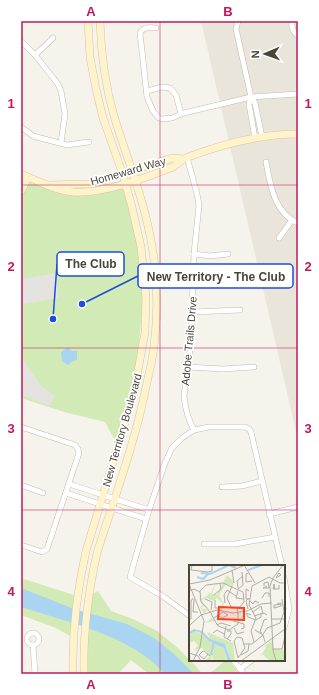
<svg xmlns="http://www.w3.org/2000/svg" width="319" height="695" viewBox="0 0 319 695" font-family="Helvetica,sans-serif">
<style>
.residential{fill:#eae5da}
.green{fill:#d2eab5}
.parking{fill:#e5e3e0}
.water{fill:#a9d4f2}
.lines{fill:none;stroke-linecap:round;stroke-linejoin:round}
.street-casing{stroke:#c2bbae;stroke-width:6}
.secondary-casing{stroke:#d6c79b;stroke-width:8}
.street{stroke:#fff;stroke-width:5}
.secondary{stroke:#fff3cd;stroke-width:7}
.grid{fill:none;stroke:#c2185b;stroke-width:1;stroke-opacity:0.55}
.labels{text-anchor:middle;stroke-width:3.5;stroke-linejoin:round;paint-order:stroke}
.street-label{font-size:11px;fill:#4b4439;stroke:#fff}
.inset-river{fill:none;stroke:#a9d4f2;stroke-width:2}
.inset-road{fill:none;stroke:#b2ada4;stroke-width:1}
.view{fill:#fc3f1d;fill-opacity:0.15;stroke:#fc3f1d;stroke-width:2}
.inset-edge{fill:none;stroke:#4b4439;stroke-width:2}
.leader{fill:none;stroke:#1d4ed8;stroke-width:1.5}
.callout-dot{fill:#1d4ed8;stroke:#fff;stroke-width:1.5}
.callout{fill:#fff;stroke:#1d4ed8;stroke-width:1.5}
.callout-label{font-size:12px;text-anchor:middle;font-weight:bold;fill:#4b4439}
.neatline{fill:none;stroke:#c2185b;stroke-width:1.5}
.grid-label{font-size:13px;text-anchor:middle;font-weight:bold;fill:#c2185b}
</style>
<rect width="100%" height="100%" fill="#f6f3ec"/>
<polygon class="residential" points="201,21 298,21 298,440"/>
<g class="green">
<polygon points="30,183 50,189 123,188 125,190 137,241 142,286 142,313 135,380 118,440 114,439 105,422 64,412 21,398 21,194 26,184"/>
<polygon points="21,578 74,595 70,636 56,628 21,615"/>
<polygon points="98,591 111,611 133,619 157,631 178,648 203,674 149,674 131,660 118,674 87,674 86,641 91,595"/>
<polygon points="226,660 229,660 238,672 235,674 209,674"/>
</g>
<g class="parking">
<polygon points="56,273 59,298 22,304 21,279"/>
<polygon points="21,361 24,361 42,387 55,395 50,406 21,395"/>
</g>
<g class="water">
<polygon points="68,347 72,351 77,351 77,360 73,361 68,365 62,361 61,352"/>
<path d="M 21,588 L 74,609 L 127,624 L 154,638 L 174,654 L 194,674 L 165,674 C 132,636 68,622 21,607 Z"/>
</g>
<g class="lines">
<g class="street-casing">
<g id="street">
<polyline points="238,21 236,29 251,97 255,103 262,137"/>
<path d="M 292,21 C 291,27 293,32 298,36"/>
<path d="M 156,28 C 150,27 143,27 140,33 L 147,97 L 153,111 L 159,118 L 162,119 L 172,118 L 184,113 L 251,97 L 298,94"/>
<polyline points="21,41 35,55 58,84 61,91 65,114 61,143"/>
<polyline points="35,55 53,38"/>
<polyline points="147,91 162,87 170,88 176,95 181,114"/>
<polyline points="251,97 249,104 255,138"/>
<polyline points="21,127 33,136 67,145 89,142"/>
<path d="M 187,157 L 197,194 L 199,205 L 194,254 L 191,341 L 184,396 C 185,408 188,419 194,430"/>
<path d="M 266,162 C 270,184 274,213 298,223"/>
<polyline points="279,238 292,220"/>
<polyline points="194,254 210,256 228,254"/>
<polyline points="193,312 240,310"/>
<polyline points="188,367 223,369 254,367"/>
<polyline points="21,427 75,445 78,449 79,453 47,549 42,552 21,545"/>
<polyline points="69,484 149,510"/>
<polyline points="21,485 43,493"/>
<polyline points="222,487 242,486 262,481"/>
<polyline points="66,493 146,519"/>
<polyline points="269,514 298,507"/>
<polyline points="204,544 235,544 275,537"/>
<polyline points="284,577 289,609 284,628"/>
<polyline points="190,616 164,597 130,577 149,510 165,463 172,448 182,438 194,430 209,427 245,427 249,429 251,432 282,566"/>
<circle cx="33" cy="639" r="6"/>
<polyline points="33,645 35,674"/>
<polyline points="233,660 244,674"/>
<polyline points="240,669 252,660"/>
</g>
</g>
<g class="secondary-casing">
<g id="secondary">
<path d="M 21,174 C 38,181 55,190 73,192 C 103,194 145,178 173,167 C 178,164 182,159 188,157 C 223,144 261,134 298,134"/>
<polyline points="48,185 90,184 98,182 172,158 183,159"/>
<polyline points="21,191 28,177"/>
<path d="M 73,674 C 72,632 77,591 86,551 L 134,393 L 145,332 L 146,297 L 141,247 L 132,207 L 123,175 L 103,118 L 96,89 L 90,57 L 88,21"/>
<path d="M 84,674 C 83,633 88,593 97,553 C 115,496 136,440 147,382 C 150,370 153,358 154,346 C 159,307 157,265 148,226 C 140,188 125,153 114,116 C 105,85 101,54 100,21"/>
</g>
</g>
<use href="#street" class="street"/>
<use href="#secondary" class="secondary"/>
</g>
<path class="grid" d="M 160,21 L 160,674M 21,185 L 298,185M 21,348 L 298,348M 21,510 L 298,510"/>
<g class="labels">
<g class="street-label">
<text transform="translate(128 171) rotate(-16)" y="4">Homeward Way</text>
<text transform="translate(189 341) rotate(-85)" y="4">Adobe Trails Drive</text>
<text transform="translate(122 430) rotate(-74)" y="4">New Territory Boulevard</text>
</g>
</g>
<g transform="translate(189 565)">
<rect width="96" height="96" fill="#f6f3ec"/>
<path d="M 38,10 L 45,17 L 44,21 L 37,19 L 30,30 L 35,39 L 33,46 L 23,53 L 26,56 L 16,58 L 30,48 L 34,39 L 28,33 L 24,36 L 18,33 L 12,35 L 21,45 L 15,40 L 12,43 L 18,45 L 15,48 L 11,42 L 14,40 L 9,30 L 12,34 L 18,31 L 21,27 L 22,30 L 24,23 L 26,20 L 23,29 L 28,30 ZM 7,66 L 35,83 L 39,96 L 24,96 L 23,90 L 22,96 L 16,96 L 21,90 L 13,83 L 5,85 L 9,80 L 5,76 L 0,78 L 0,69 ZM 18,67 L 44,78 L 46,96 L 42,96 L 37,80 L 21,74 ZM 83,76 L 85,84 L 96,85 L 96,95 L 81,96 L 75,91 L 76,89 L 72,91 L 77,82 L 75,81 Z" fill="#d2eab5"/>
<path d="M 5,64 L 13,66 L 21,74 L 36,79 L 42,96 L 39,96 L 35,83 L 20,76 L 12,68 L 7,66 L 0,69 L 0,67 Z" fill="#a9d4f2"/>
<path class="inset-river" d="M 59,5 L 73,0M 12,8 L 21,9 L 40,0 L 47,3M 8,12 L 14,14 L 19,9M 22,90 L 25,77"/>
<path class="inset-road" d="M 3,0 L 2,5 L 19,7 L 23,6 L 23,0M 55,0 L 66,18M 43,5 L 45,18M 59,8 L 57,9 L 57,17 L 63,16M 90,8 L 92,10 L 87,13 ZM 0,19 L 21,15 L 56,0M 0,19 L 15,56 L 11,82 L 4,96M 43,21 L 38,33 L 42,42 L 49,43M 75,21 L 75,18 L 79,17 L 80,23 L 74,23 L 78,21M 49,23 L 48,16 L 54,11M 49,24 L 54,20 L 53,7M 86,24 L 85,19 L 84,24 L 90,24 L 90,20M 0,26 L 5,24 L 11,27M 49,26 L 47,33 L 55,34M 25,30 L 32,24 L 31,19M 73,33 L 76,28 L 80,28 L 80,32M 5,34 L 4,47 L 9,47M 16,34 L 23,37 L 22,45M 60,34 L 57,34 L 57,24 L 60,26M 26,35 L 26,43 L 31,43M 61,36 L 64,39 L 66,36 L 70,38M 36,38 L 35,30 L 38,25 L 47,31M 88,39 L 92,38 L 92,41 L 85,43 L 85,40 L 87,40 L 92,39M 59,44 L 57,36 L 60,33M 64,47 L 72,41 L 74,49M 22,49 L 29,61 L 40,65 L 49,59 L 49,48M 23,49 L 12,37 L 11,26 L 17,20 L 34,18 L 54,27 L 55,37 L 48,45 L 49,49M 12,50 L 28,45 L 44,48 L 58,46 L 72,39 L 83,38M 62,50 L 57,48 L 59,52 L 67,55 L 72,52 L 72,48M 65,51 L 75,48 L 78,50M 25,53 L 34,47 L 39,50 L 33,53 L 30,51M 0,54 L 2,54 L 2,36 L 4,33M 83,54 L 96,54M 44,56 L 55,59 L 55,63 L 52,64M 28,60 L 32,58 L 42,61M 0,61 L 12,50M 37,61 L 35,72 L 42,76M 45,63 L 48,69 L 55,67M 66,65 L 74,70 L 76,77M 24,68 L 28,65 L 35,69M 73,68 L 71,67 L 75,55 L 78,54M 48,72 L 53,73 L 56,83 L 49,93 L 45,76 ZM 38,74 L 42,69 L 42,66 L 38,66M 65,77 L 62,66 L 67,53 L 60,40 L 63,21 L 80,12 L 91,18 L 96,18M 54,79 L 63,79 L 73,71 L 78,63 L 91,58 L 95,47 L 93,34M 0,84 L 1,96M 84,84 L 93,84 L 96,71M 0,88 L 9,91 L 12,96M 19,89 L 15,94 L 10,90 L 14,86 L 15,86 L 20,90 L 21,91M 52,90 L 59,86 L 60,79M 52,96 L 96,64M 87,96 L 84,85 L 81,21 L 84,13 L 94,0"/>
<path class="view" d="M 30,42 L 55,43 L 55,55 L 29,54 Z"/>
<rect width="96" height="96" class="inset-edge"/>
</g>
<path class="leader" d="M53 319L57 264M82 304L138 276"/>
<g class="callout-dot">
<circle cx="53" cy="319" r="4"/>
<circle cx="82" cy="304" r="4"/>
</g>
<g class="callout">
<rect x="57" y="252" width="67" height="24" rx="4"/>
<rect x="138" y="264" width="155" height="24" rx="4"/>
</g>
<g class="callout-label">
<text x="91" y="268">The Club</text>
<text x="216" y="281">New Territory - The Club</text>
</g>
<rect width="319" height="695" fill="none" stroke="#ffffff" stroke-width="44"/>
<g transform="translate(265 54) rotate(268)" stroke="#ffffff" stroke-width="3" paint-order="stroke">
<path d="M0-3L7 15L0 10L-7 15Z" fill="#4b4439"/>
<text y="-6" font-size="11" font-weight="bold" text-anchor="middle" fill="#4b4439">N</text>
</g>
<rect x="22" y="22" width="275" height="651" class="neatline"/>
<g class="grid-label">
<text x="91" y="16">A</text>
<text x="228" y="16">B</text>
<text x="11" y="108">1</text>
<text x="308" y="108">1</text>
<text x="11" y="271">2</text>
<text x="308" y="271">2</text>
<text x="11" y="433">3</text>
<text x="308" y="433">3</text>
<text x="11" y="596">4</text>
<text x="308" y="596">4</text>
<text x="91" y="689">A</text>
<text x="228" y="689">B</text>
</g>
</svg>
